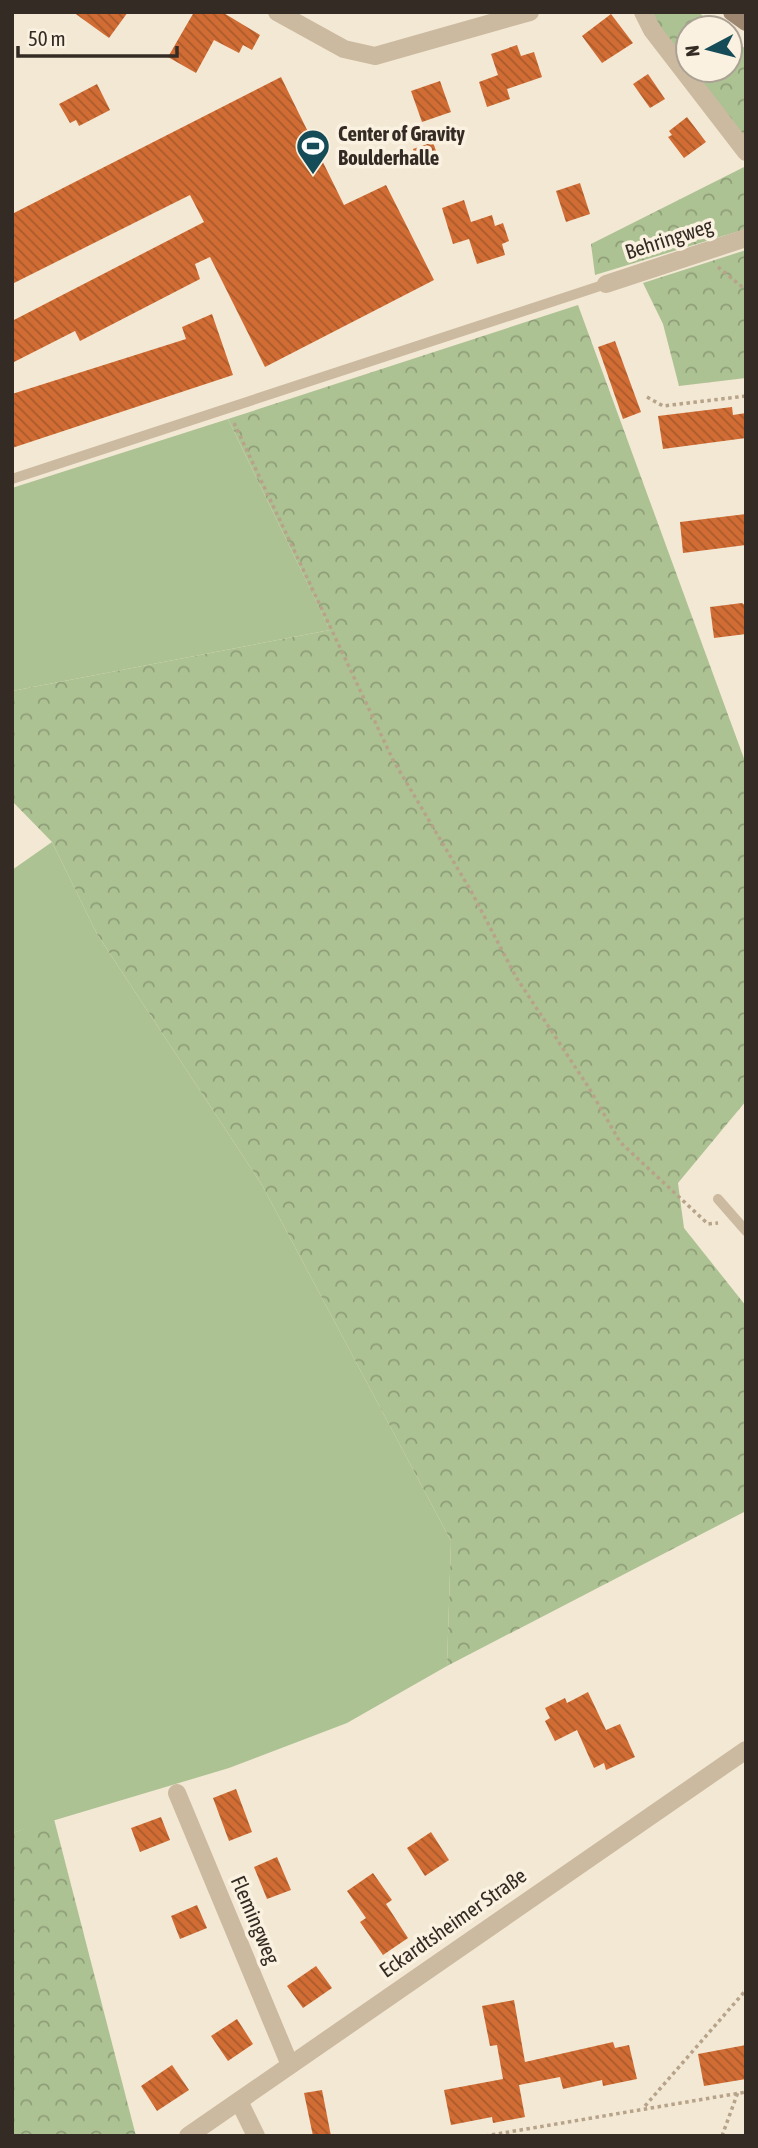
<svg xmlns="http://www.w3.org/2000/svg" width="758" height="2148" viewBox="0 0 758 2148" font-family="'Asap Condensed',sans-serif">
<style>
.grass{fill:#adc293}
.forest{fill:url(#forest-crowns)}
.building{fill:url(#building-back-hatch)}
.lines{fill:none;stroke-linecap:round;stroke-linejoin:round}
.path{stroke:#b7a38a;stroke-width:3.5;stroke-dasharray:3.5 3.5;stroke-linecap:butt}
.service{stroke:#cbb9a0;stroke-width:10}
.minor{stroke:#cbb9a0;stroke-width:18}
.secondary{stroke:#9e8771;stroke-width:18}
.labels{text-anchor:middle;stroke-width:7;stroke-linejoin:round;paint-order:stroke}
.poi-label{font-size:21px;font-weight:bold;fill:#342b24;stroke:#faf1e0;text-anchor:start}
.street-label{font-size:21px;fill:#342b24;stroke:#faf1e0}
</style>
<defs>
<pattern id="forest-crowns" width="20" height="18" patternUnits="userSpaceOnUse" patternTransform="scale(1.75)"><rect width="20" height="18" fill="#adc293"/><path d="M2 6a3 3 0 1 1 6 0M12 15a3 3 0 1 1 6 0" fill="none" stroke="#8e9e78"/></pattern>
<pattern id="building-back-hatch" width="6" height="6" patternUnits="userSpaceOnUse" patternTransform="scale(1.75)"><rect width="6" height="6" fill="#d16d34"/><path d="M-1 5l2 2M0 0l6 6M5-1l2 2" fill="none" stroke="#aa5a2c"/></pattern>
</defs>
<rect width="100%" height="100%" fill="#f3e8d4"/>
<g class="grass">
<polygon points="228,419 330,630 12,691 12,488"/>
<polygon points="52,842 97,934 262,1185 451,1541 447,1666 347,1723 229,1768 12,1833 12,870"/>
</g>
<g class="forest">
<polygon points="653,12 698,12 719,28 688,28 688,68 657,26"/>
<polygon points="730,37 746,49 746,145 690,70 730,70"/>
<polygon points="746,166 746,229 595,275 591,244"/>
<polygon points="746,250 746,378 679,386 663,324 643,283"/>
<polygon points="578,305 746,764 746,1101 678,1183 684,1228 746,1306 746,1511 447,1666 451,1541 262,1185 97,934 52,842 12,801 12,691 330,630 228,419"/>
<polygon points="54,1819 136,2136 12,2136 12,1833"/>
</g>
<g class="building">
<polygon points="73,12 128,12 109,38"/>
<polygon points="194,12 222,12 260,35 252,50 243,45 239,53 214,40 196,73 168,57"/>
<polygon points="611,14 633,43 602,63 582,36"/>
<polygon points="517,45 521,56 534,52 542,77 507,89 510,99 487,107 479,82 498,75 491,54"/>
<polygon points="648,74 665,99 650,108 633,84"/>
<polygon points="281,77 344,205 386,185 434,280 265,367 210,257 195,264 200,279 80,341 75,331 12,363 12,321 204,222 190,195 12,284 12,214"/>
<polygon points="440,81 451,112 422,122 411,91"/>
<polygon points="97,84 110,110 79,126 76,120 70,123 59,104"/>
<polygon points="687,117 706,142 684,158 668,137 672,135 669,131"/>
<polygon points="433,142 439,160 419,167 413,149"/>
<polygon points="580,183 590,214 566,222 556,191"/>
<polygon points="464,200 471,222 492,215 495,226 503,223 509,241 502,244 505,255 477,264 469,239 453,244 442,208"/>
<polygon points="212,314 233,375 12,448 12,394 186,339 182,327"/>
<polygon points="615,341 641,412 623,419 598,347"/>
<polygon points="732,407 733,415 746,413 746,438 663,449 658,416"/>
<polygon points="746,514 746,545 683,553 680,522"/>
<polygon points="742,603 746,606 746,634 714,638 710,607"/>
<polygon points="588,1692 606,1730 620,1724 635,1757 606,1770 604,1763 594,1768 577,1730 555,1741 545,1721 550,1718 545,1708 565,1698 567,1703"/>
<polygon points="236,1789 252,1832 229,1841 213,1798"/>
<polygon points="161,1817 170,1840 140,1852 131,1828"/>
<polygon points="431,1832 449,1860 425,1876 407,1848"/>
<polygon points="277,1857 291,1890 267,1899 254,1867"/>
<polygon points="373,1873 392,1900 386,1904 408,1938 383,1955 360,1922 366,1918 347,1891"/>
<polygon points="197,1905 207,1928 180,1939 171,1916"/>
<polygon points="316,1966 332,1988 303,2008 287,1986"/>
<polygon points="514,2000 525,2062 613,2042 615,2048 629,2045 637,2079 603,2086 602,2080 563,2089 560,2077 519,2085 525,2117 493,2123 492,2117 451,2125 444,2090 503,2079 497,2045 490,2046 482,2006"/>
<polygon points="237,2019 253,2044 228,2061 211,2036"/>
<polygon points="746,2045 746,2079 704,2086 698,2054"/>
<polygon points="172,2065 189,2090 157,2111 141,2086"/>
<polygon points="322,2090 331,2136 313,2136 304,2093"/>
</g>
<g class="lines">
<g class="path">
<polyline points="718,267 746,290"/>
<polyline points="647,397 663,406 746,396"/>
<polyline points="234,423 393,760 471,891 516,977 589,1088 620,1142 708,1224 718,1223"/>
<polyline points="645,2106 746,1990"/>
<polyline points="485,2136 746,2092"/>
<polyline points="722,2136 738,2092"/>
</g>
<g class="service">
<polyline points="12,479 606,284"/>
<polyline points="718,1199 746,1231"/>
</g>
<g class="minor">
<polyline points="277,12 344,49 375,56 530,12"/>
<polyline points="643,12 652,30 746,152"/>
<polyline points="606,284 746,238"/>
<polyline points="177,1793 290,2065"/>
<polyline points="239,2101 256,2136"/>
<polyline points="188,2136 746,1750"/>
</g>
<polyline class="secondary" points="732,12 746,22"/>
</g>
<defs>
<g id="stadium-pin" transform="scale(1.75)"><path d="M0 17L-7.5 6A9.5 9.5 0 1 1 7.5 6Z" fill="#164c58" stroke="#faf1e0"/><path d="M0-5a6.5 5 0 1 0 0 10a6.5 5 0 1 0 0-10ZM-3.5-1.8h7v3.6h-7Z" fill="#fff"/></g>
</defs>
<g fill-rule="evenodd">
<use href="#stadium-pin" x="313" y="146"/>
</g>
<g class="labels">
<g class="poi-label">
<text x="338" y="141">Center of Gravity<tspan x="338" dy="24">Boulderhalle</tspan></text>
</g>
<g class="street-label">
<text transform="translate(669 239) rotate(-18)" y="7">Behringweg</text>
<text transform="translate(255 1920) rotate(67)" y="7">Flemingweg</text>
<text transform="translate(453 1923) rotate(-35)" y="7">Eckardtsheimer Straße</text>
</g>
</g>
<rect width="758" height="2148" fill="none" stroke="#342b24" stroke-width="28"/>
<g transform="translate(709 49) rotate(263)"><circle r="33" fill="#faf1e0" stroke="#aba295" stroke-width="2"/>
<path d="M0-5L12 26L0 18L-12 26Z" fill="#164c58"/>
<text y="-10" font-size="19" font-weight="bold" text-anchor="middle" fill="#342b24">N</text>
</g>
<path d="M18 46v10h159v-10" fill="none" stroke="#342b24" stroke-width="3.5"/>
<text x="28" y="46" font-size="21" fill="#342b24" stroke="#faf1e0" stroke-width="5" paint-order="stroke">50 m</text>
</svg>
